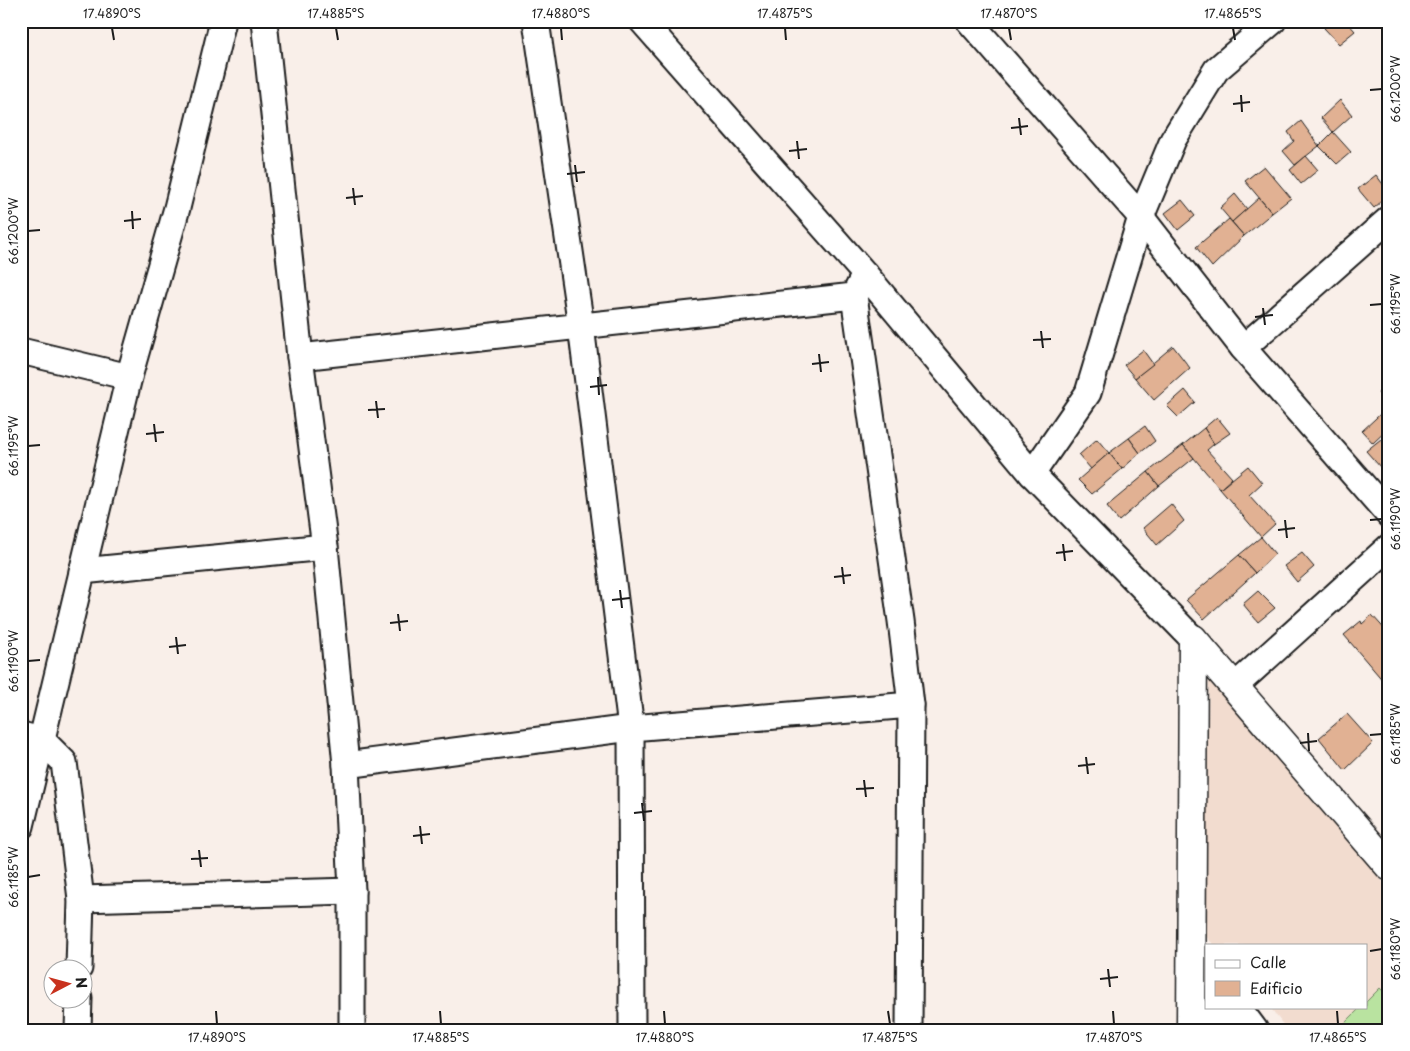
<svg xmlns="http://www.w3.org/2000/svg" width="1410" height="1051" viewBox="0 0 1410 1051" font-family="'Playpen Sans',sans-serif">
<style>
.built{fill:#f2dccf}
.green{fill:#b9e3a0;stroke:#6a805e}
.building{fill:#e1b193;stroke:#1c1c1c}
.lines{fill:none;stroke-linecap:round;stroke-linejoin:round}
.street-casing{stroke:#1c1c1c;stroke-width:29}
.secondary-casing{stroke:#1c1c1c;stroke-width:31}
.street{stroke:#fff;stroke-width:25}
.secondary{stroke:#fff;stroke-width:28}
.ticks{fill:none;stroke:#1c1c1c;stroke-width:2}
.neatline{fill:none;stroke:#1c1c1c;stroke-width:2}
.ticks-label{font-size:12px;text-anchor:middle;fill:#1c1c1c}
</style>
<rect width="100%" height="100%" fill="#f9efe9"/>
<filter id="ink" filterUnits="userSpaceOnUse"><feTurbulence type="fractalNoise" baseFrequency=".02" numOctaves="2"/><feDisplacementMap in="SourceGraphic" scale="10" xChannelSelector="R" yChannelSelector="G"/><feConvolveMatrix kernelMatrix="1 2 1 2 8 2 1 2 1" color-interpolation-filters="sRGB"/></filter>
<g filter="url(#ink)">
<polygon class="built" points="1209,680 1389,889 1389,1030 1287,1030 1270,1007 1366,1007 1366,945 1214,945 1204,934"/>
<polygon class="green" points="1380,988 1389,997 1389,1030 1338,1030 1361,1007 1366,1007 1366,1002"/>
<g class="building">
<polygon points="1333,21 1346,21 1355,31 1339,44 1324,28"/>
<polygon points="1340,100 1352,115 1333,132 1321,118"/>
<polygon points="1301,121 1319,146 1295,165 1283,151 1294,141 1288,132"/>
<polygon points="1333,132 1351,152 1337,164 1319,146"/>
<polygon points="1306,156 1318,170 1301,184 1290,170"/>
<polygon points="1264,166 1291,198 1272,213 1245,181"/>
<polygon points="1376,175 1389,192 1389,195 1374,208 1358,189"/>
<polygon points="1235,194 1247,209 1232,222 1220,208"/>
<polygon points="1259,198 1272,213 1244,236 1232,222"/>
<polygon points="1182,200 1195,216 1178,230 1165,213"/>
<polygon points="1229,219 1244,236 1212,267 1196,247"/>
<polygon points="1173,346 1190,368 1154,400 1135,378"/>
<polygon points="1143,350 1153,364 1135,378 1124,365"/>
<polygon points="1389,382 1389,405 1378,393"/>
<polygon points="1185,390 1195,402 1178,417 1167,406"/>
<polygon points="1389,406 1389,428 1373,443 1362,431"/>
<polygon points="1217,417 1230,433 1214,444 1204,428"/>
<polygon points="1145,426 1155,441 1140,453 1129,438"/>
<polygon points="1204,428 1214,444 1207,450 1232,478 1220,489 1183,445"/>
<polygon points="1129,438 1140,453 1122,469 1109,453"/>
<polygon points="1097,439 1109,453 1091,469 1079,455"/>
<polygon points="1381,439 1389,448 1389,477 1366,451"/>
<polygon points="1183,445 1194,458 1159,486 1148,472"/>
<polygon points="1109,453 1122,469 1092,494 1078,480"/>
<polygon points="1248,466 1262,483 1249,495 1275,524 1261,537 1220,489"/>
<polygon points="1148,472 1159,486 1119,521 1107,506"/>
<polygon points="1171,504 1184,521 1157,545 1143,528"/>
<polygon points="1261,537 1275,554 1255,573 1239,555"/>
<polygon points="1302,553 1314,567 1297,582 1284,566"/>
<polygon points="1239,555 1255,573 1204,619 1186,600"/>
<polygon points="1258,591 1275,608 1258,622 1243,604"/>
<polygon points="1372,615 1389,634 1389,680 1385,683 1344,635 1361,621 1362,624"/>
<polygon points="1347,714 1373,743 1345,770 1319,738"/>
</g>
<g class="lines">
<g class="street-casing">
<g id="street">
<polyline points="264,21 300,357 325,547 346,765 352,891 352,1030"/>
<polyline points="536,21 581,326 631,728 632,1030"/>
<polyline points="642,21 865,274 1032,474 1193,639"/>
<polyline points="969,21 1141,217 1243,348 1389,515"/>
<polyline points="865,274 854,296 901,621 911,705 909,1030"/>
<polyline points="1243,348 1389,219"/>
<polyline points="21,351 129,377"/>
<polyline points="300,357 854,296"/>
<polyline points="1032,474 1088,393 1141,217 1173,140 1216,70 1273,21"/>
<polyline points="82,571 325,547"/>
<polyline points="1235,686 1389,547"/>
<polyline points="21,735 42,740 64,762 81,899 79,968"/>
<polyline points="346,765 631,728 911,705"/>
<polyline points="21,826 129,377 177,208 223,21"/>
<polyline points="81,899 352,891"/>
<polyline points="1191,1013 1243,1014 1255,1030"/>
<polyline points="78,1030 79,998"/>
</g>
</g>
<g class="secondary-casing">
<g id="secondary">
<polyline points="1193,639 1389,866"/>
<polyline points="1191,1030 1193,639"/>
</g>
</g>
<use href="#street" class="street"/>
<use href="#secondary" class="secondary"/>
</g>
</g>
<path class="ticks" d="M 112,28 L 114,40M 336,28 L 338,40M 561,28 L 562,40M 785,28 L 786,40M 1009,28 L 1011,40M 1233,28 L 1235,40M 1370,90 L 1382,89M 1241,95 L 1242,112M 1233,104 L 1250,102M 1019,118 L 1021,135M 1011,128 L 1028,126M 797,141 L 799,159M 789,151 L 807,149M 575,165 L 577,182M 567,174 L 585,172M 353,188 L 355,205M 346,198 L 363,196M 132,211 L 133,229M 124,221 L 141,219M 28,231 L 40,230M 1370,305 L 1382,304M 1263,308 L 1265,325M 1255,317 L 1273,315M 1041,331 L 1043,348M 1033,340 L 1051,339M 819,354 L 821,372M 812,364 L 829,362M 598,377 L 599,395M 590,387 L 607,385M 376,401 L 378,418M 368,410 L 385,409M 154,424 L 156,442M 146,434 L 164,432M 28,446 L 40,445M 1285,520 L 1287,538M 1370,520 L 1382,519M 1278,530 L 1295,528M 1063,544 L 1065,561M 1056,553 L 1073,551M 842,567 L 844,584M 834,577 L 851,575M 620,590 L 622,608M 612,600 L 630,598M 398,614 L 400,631M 390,623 L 408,621M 176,637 L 178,654M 169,647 L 186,645M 28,661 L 40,660M 1308,733 L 1309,751M 1370,735 L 1382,734M 1300,743 L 1317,741M 1086,757 L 1088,774M 1078,766 L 1095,764M 864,780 L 866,797M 856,789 L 874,788M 642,803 L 644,821M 634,813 L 652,811M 420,826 L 422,844M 413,836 L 430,834M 199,850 L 201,867M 191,859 L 208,858M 28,877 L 40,875M 1370,951 L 1382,949M 1108,969 L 1110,987M 1100,979 L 1118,977M 216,1011 L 217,1024M 440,1011 L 441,1024M 664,1011 L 665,1024M 888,1011 L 890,1024M 1113,1011 L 1114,1024M 1337,1011 L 1338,1024"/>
<rect width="1410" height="1051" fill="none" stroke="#fff" stroke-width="55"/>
<rect x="1205" y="944" width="162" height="65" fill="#ffffff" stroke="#a4a4a4"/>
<rect x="1215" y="960" width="25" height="8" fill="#ffffff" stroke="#a4a4a4"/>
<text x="1250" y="968" font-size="15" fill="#1c1c1c">Calle</text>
<rect x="1215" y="981" width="25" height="15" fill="#e1b193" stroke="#a4a4a4"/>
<text x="1250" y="994" font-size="15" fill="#1c1c1c">Edificio</text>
<g transform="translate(68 984) rotate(84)"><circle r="24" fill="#ffffff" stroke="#a4a4a4"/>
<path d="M0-4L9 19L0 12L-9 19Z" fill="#c8321e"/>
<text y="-8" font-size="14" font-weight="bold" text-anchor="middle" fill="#1c1c1c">N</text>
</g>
<rect x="28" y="28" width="1354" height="996" class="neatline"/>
<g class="ticks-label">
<text x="112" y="18">17.4890°S</text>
<text x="336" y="18">17.4885°S</text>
<text x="561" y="18">17.4880°S</text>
<text x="785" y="18">17.4875°S</text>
<text x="1009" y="18">17.4870°S</text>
<text x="1233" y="18">17.4865°S</text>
<text transform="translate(1396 89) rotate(-90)" y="4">66.1200°W</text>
<text transform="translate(14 231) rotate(-90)" y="4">66.1200°W</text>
<text transform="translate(1396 304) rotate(-90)" y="4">66.1195°W</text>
<text transform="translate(14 446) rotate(-90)" y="4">66.1195°W</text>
<text transform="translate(1396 519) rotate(-90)" y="4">66.1190°W</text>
<text transform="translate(14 661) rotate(-90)" y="4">66.1190°W</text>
<text transform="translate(1396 734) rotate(-90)" y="4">66.1185°W</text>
<text transform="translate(14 877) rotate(-90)" y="4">66.1185°W</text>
<text transform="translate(1396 949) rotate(-90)" y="4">66.1180°W</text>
<text x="217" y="1042">17.4890°S</text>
<text x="441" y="1042">17.4885°S</text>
<text x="665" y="1042">17.4880°S</text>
<text x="890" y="1042">17.4875°S</text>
<text x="1114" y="1042">17.4870°S</text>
<text x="1338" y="1042">17.4865°S</text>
</g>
</svg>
